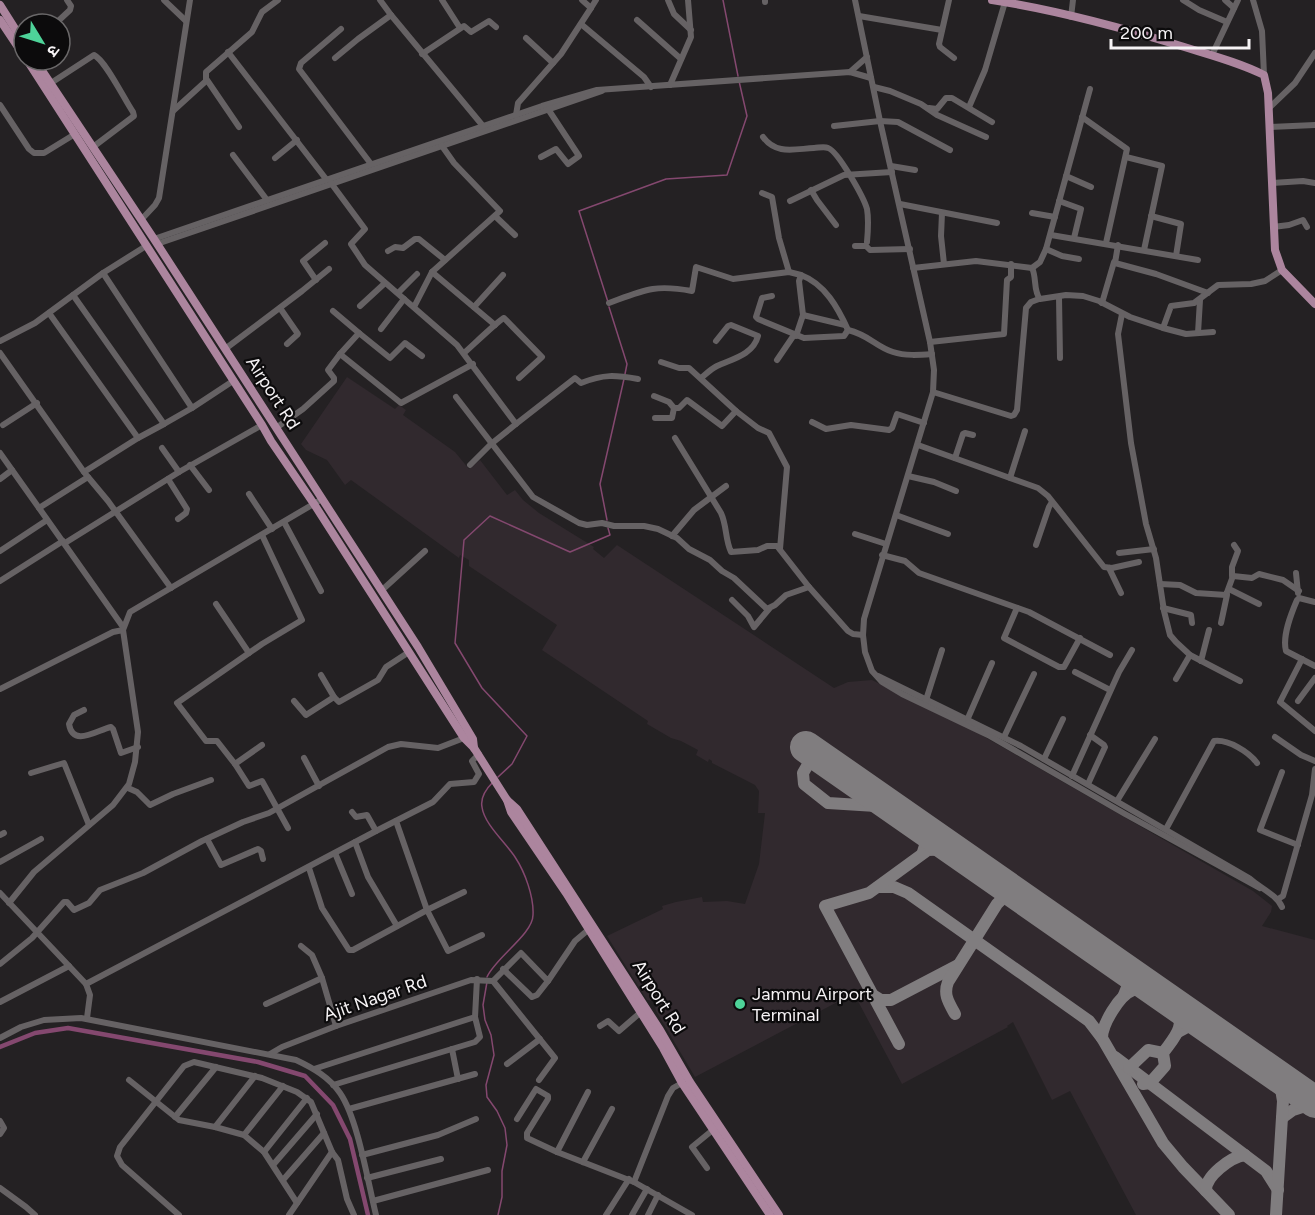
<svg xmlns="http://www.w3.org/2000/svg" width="1315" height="1215" viewBox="0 0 1315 1215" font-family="Figtree,'Noto Sans Devanagari',sans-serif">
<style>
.built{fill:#31292e}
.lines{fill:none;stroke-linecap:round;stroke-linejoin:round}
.stream{stroke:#84486f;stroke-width:1.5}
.canal{stroke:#84486f;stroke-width:4.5}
.taxiway{stroke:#807d7f;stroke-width:12}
.runway{stroke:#807d7f;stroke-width:32}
.minor{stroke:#666264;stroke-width:6}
.major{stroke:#ac859e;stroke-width:8}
.poi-dot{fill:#4ed399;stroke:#0c0b0c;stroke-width:2}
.labels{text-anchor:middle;stroke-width:4.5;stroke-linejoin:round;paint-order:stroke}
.street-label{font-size:18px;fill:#f6f3f5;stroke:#0c0b0c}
.poi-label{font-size:18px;fill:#f6f3f5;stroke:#0c0b0c;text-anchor:start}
</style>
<rect width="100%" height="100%" fill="#242123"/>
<polygon class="built" points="347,377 395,409 399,405 406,410 403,415 455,452 469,469 480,460 507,495 515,490 523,500 539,513 594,547 593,549 604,558 617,545 834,688 848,682 872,680 976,732 1253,891 1272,906 1271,912 1262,926 1315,940 1315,1215 1136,1215 1070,1091 1052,1100 1013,1022 1007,1026 1008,1027 902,1084 852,990 845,998 695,1077 656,1011 654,1001 647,1000 607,936 663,909 662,906 676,902 702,897 703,902 727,901 745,904 759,864 765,813 758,813 759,791 755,785 712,763 712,761 709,759 708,762 696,755 698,750 681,741 671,738 647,724 648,721 542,650 557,625 469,566 469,560 460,555 459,558 351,480 345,485 327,460 306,450 301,444"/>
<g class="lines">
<g class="stream">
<polyline points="723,0 738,76"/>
<polyline points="608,302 579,211 666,179 727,175 747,116 739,81"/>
<polyline points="609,307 627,364 625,374"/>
<polyline points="607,520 600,484 624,379"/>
<polyline points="498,777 512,764 527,736 482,688 455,643 464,540 490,516 570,552 610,535 608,528"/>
<path d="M 487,977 C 495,958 533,934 533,915 C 534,897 525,872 515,857 C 506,843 484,824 482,807 C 480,797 486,789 493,782"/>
<polyline points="487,982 483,1005 485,1020 491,1035 494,1055 486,1085 487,1097 497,1111 505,1128 507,1145 502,1171 502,1197 498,1215"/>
</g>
<polyline class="canal" points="0,1047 35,1033 68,1028 258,1062 305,1076 333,1105 350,1139 368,1215"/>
<g class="taxiway">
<polyline points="858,783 835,762 824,756 810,761 803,773 804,784 828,803 892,807"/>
<polyline points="923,852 927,839 926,831"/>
<polyline points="878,887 894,887 908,893 1089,1021 1102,1038"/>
<polyline points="1124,969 1128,985 1124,995"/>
<path d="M 1152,989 C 1146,988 1139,987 1133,990 C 1119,995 1102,1025 1102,1038 L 1163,1143 L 1183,1167 L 1229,1215"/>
<polyline points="873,995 881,1000 891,1000 958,965"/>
<path d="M 955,1014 C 949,1003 943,995 948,982 L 997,904 L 1004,897 L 1017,894"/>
<polyline points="1178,1032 1191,1025 1205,1026"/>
<polyline points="899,1044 825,906 869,893 928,850 953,849"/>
<polyline points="1115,1057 1266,1171 1278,1190"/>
<polyline points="1129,1068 1148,1050 1163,1053"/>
<path d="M 1143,1084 L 1150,1083 L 1165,1066 L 1163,1053 C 1175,1036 1186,1028 1176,1005"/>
<polyline points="1282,1118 1293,1110 1315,1103"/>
<path d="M 1206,1191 C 1205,1176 1231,1157 1245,1155"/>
<polyline points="1276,1215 1283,1101 1279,1077"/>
</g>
<polyline class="runway" points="806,747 1315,1102"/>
<g class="minor">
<polyline points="164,0 186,21"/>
<polyline points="380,0 391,15"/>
<polyline points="442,0 460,28"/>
<polyline points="582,0 591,8 596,0"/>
<polyline points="668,0 674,14 691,30"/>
<polyline points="765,0 765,2"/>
<polyline points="855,0 880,121 930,342 934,370 933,392 864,619 863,635 865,652 872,671 882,682 902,694 988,735 1125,814 1260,888"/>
<polyline points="949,0 939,44 940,47 954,58"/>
<polyline points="1183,0 1199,10 1227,22"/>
<polyline points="1225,0 1234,8"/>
<polyline points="1253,0 1262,31 1264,75"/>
<polyline points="859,16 942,30"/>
<polyline points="1071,17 1073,0"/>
<polyline points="637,20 681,59"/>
<polyline points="55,24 70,10 71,6 67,0"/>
<polyline points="581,24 644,77 651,87"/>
<polyline points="341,29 301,63 299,69 371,164"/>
<polyline points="526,38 553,63"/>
<polyline points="228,52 326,179"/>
<polyline points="422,54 464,26 471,32 489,21 496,27"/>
<polyline points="1212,55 1238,0"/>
<polyline points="335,58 358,39 391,15 483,126"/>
<polyline points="850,72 867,57"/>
<polyline points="207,80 239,127"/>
<path d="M 51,83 L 94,55 C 106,61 124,99 133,112 L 134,116 L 93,147"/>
<polyline points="670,85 691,37 688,0"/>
<polyline points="874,87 890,91 921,104 937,115 986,137"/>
<polyline points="0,105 29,149 34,153 44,153 75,134"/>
<polyline points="969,107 985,70 1005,2"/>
<polyline points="929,108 937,109 946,98 952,98 992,122"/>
<polyline points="1269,108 1295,83 1315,53"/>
<polyline points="173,111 206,81 206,72 252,32 262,12 278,0"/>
<polyline points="516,115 518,103 561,54 591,8"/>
<polyline points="1082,117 1127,149 1106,243"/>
<polyline points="834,126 880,121 898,122 950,150"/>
<polyline points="1270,127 1315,125"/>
<path d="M 763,137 C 776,155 794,149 814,148 C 818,148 824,146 828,148 C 838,151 864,198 867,209 C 869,220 868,231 867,242"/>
<polyline points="233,155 267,200"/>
<polyline points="541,157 556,149 568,164 579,156 548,109"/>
<polyline points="1126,157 1162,166 1144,250"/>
<polyline points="275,158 297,140"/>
<polyline points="891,166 915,170"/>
<polyline points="1066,176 1091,187"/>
<path d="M 331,183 L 365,229 L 351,244 L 365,265 L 373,272 L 457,345 L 516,424 L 575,378 L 581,383 C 604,374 615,375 638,379"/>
<polyline points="1272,183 1303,181 1315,183"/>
<polyline points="811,190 817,200 836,225"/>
<polyline points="762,193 772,197 779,238 789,272"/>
<polyline points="790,201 844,175 892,172"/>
<polyline points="1059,201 1081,209 1074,238"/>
<polyline points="900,204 997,223"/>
<polyline points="942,213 941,236 944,264"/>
<polyline points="1032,213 1055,217"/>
<polyline points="495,216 515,235"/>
<polyline points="1151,216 1181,224 1176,256"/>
<polyline points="141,220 155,205 159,198 190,0"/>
<polyline points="1273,227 1289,225 1303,220 1307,227"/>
<polyline points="1051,235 1198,260"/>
<polyline points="154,239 542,106 597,90 850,72 871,78"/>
<polyline points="157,244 602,91"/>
<polyline points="1118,245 1115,263 1156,274 1208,293"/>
<polyline points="855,246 866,246 870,250 910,249"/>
<polyline points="1046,249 1062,256 1079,259"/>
<polyline points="388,251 395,247 403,248 415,239 419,239 445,260"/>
<polyline points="913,268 976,261 1032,268"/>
<path d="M 1032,268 C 1037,278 1033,291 1040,299 L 1066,295 L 1083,296 L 1099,301 L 1130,317 L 1163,328 L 1186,334 L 1213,332"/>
<polyline points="1032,268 1040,262 1046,249 1090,89"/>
<polyline points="432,272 500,211 454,163 442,146"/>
<polyline points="103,273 192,408 233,381"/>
<polyline points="316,280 303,261 325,243"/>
<polyline points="398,293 417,274"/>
<polyline points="73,295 164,424 138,438 84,472 88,477"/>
<polyline points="772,296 762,298 756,317 758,319 804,338 844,336 848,330"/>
<polyline points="1059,297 1060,358"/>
<path d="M 609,303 C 644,290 654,284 692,291 L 696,267 L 733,279 L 789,272 L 801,275"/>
<polyline points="1102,303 1114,262"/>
<polyline points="360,306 385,283"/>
<polyline points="414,307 432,272 495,325"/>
<polyline points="474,307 503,275"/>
<polyline points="280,308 298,334 287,344"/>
<polyline points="333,311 359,333"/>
<polyline points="49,313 138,438"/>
<polyline points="1122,314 1118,334 1131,443 1146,524 1156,558 1164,611 1170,635 1176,642 1190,655 1240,681"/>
<path d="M 803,315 L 799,281 L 801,275 C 825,284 838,308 848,330"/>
<polyline points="1163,328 1171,306 1194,303 1218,285 1251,284 1265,281 1282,270"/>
<polyline points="381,329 404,299"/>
<path d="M 848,330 C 869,335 875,346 893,352 C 905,356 919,355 932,354"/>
<polyline points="1198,333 1200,300"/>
<polyline points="796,336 803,315 845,325"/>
<polyline points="0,341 35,323 103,273 146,246"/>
<polyline points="930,342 1004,334 1007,280 1011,277 1011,264"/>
<polyline points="225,349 302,291 329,269"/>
<polyline points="0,353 84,472"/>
<path d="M 464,353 C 471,347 500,319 504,318 L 542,357 L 519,378"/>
<polyline points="422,356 405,343 390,358 359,333 340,354 401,403 473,364"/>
<polyline points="777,360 794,335"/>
<polyline points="661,362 679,368 689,368 736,411 722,426 687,400 679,408 674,408"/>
<path d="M 701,378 C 706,374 711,369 717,366 C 732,359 753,355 758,336 L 731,325 L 728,326 L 716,341"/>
<polyline points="933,392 1011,416 1014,415 1017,410 1026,308 1031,302 1039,299"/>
<polyline points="654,396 669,402 674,408 672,418 655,418"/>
<path d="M 456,397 L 533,497 L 579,523 L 587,525 L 602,523 L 614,526 L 644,526 L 658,529 L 677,538 L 689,549 L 710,560 L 722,571 L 734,578 L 767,609 L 775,605 L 786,595 L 809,587 L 777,546 L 767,546 L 758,550 L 731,552 C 725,539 727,526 721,513 L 675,438"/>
<polyline points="736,411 758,428 769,433 787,467 780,549"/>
<polyline points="812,422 826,429 851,425 889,430 892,428 897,414 924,423"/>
<polyline points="164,424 192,408"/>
<polyline points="3,425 37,403"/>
<polyline points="276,428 303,409 334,381 334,378 328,370 340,354"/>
<polyline points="918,445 1038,488 1048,496 1104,567 1112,568 1139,562"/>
<polyline points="162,448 179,472"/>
<polyline points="0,453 39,508"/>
<polyline points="955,458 963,434 965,433 973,435"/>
<polyline points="190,465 209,490"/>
<polyline points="470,465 491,444 516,424"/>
<polyline points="908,476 934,482 956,491"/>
<polyline points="1010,478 1025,431"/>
<polyline points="0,479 12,470"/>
<polyline points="168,479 187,509 186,513 178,519"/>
<polyline points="249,494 272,529"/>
<polyline points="896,515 948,534"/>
<polyline points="284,522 321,591"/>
<polyline points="855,534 886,544"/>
<polyline points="262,535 302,620 262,644 177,703 206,741 217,741 235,764 262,745"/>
<polyline points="672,536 694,510 726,486"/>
<polyline points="65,543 179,472 262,425"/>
<polyline points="1036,545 1049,507 1052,502"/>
<polyline points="0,551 47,520"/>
<polyline points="1119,553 1154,549"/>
<polyline points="882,555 905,561 919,573 1029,612 1110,655"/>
<polyline points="1109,568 1121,593"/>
<polyline points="1296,573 1298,593"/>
<polyline points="1232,576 1232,567 1238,551 1234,545"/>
<polyline points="0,581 63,541"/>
<polyline points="1160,584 1180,585 1196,593 1226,595 1233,576 1252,578 1259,574 1283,580 1299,591"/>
<polyline points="809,587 848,631 853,634 863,635"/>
<polyline points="1229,589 1259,604"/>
<polyline points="381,591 425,551"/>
<polyline points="732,600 748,616 754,627 769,609"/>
<path d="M 1315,602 L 1299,598 L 1297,600 C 1291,614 1282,636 1286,651 L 1315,666"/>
<polyline points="216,604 249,653"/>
<polyline points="1017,608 1004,638 1059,667 1064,667 1080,638"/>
<polyline points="1163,608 1191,615 1192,623"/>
<polyline points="1221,623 1227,595"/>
<polyline points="123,627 39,508 88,477 108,501 171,588"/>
<polyline points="1302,659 1280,702 1315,731"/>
<polyline points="1201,661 1209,630"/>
<polyline points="1075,672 1110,690"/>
<polyline points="321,675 334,697 339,702 378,680 386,667 409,652"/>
<path d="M 878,676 L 1021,746 L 1249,878 C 1260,888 1277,895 1282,907"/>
<polyline points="1176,679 1190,655"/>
<polyline points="0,689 113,632 123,630"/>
<polyline points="926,700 942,650"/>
<polyline points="294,701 306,715 334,697"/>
<polyline points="1298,701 1315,678"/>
<path d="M 84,710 L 74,715 L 69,724 C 73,748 97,730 111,727 L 113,729 L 121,753 L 138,747"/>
<polyline points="968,718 992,663"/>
<polyline points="1004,737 1034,674"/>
<polyline points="1275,737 1301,755 1315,761"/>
<polyline points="304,758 319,786"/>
<polyline points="1044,759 1063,719"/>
<polyline points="235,764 249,786 262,781 288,828"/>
<polyline points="1282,772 1260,830 1298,845"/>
<polyline points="31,773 64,763 89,825"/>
<polyline points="1072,776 1119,672 1132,650"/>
<polyline points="1088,784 1105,747 1104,745 1090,735"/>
<polyline points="128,788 137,792 150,805 173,794 211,780"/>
<polyline points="1117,801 1155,739"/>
<polyline points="352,812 356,817 367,815 376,831 433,802 450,784 474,782 479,774 472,761 479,754"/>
<polyline points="396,821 427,910 464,892"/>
<path d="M 1166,829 L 1214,741 C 1228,739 1249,752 1257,763"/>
<polyline points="0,835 4,833"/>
<polyline points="207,839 221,865 258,849 261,851 263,859"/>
<polyline points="355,842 368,877 397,926"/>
<polyline points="335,853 352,894"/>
<polyline points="0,862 41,839"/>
<polyline points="309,868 322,908 349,950 353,950 427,910 448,951 482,935"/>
<polyline points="0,893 86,984 90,995 87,1018"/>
<polyline points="1278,899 1283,896 1312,795 1315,769"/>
<polyline points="9,903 34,872 113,805 129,784 135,762 138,732 123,630 130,612 322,499"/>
<polyline points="301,946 312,955 322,978"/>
<polyline points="0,964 32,938 64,902 67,902 74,910 89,903 100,890 143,873 202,841 243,822 269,813 388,747 401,744 438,748 464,738"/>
<polyline points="503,969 532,997 537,995 548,981"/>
<polyline points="493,981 521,953 548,981 575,941 588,930"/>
<polyline points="493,981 555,1058 539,1080"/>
<polyline points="86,984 376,831"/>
<polyline points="0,1002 69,966"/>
<polyline points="266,1004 322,978 336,1026"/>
<polyline points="600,1026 608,1021 619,1031 641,1012"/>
<path d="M 0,1038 L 21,1027 L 44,1020 L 81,1018 L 296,1060 C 313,1068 329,1077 340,1093 C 358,1119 368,1183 376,1215"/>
<polyline points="452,1049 458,1079"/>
<polyline points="270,1054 282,1047 336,1026 471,980 493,981"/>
<polyline points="507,1064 540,1039"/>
<polyline points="314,1069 475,1017 477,979"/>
<polyline points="129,1080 179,1120 215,1127 244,1135 264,1152 297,1203"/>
<polyline points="333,1085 475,1042 480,1037 475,1017"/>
<polyline points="349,1109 475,1074"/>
<polyline points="175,1117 216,1067"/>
<polyline points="517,1119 536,1089 548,1096 548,1099 527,1133 527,1138 557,1152 634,1182 668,1096 673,1088 682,1083"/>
<polyline points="0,1121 4,1128 0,1134"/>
<polyline points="215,1127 255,1076"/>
<polyline points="244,1135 283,1086"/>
<polyline points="264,1152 307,1098"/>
<polyline points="557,1152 588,1092"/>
<polyline points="362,1155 438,1135 476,1119"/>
<polyline points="583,1162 612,1109"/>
<polyline points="273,1165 317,1114"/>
<polyline points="707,1168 692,1147 714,1129"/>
<polyline points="367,1178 441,1159"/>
<polyline points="283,1180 324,1133"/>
<polyline points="634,1182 692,1215"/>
<polyline points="0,1188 26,1207 35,1215"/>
<polyline points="373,1201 488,1170"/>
<polyline points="179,1215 122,1165 117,1156 120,1147 184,1066 194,1062 262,1078 297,1092 311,1102 332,1152 338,1160 347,1199 354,1215"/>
<polyline points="289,1215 332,1152"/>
<polyline points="606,1215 629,1179"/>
<polyline points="632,1215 647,1189"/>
<polyline points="648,1215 658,1195"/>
</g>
<g class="major">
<path d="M 992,0 C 1056,10 1120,27 1181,46 C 1210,55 1238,62 1264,75 L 1268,93 L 1275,250 L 1282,270 L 1315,304"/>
<polyline points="0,5 24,43"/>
<polyline points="0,20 24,56"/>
<polyline points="27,60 262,425 271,441 314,504 464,738 474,748 507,800 511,812 566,893 663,1048 682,1083 770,1215"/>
<polyline points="35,60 154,239 418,647 473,739 474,748"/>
<polyline points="507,800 517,809 660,1030 690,1082 779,1215"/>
</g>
</g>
<circle class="poi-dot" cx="740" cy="1004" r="6"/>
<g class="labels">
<g class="street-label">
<text transform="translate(273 393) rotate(57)" y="6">Airport Rd</text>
<text transform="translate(659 997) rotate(58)" y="6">Airport Rd</text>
<text transform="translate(375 998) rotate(-19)" y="6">Ajit Nagar Rd</text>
</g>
<g class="poi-label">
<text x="752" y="1000">Jammu Airport<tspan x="752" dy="21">Terminal</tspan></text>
</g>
</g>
<g transform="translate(42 42) rotate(128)"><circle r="28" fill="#0c0b0c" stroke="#6a6869" stroke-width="1.5"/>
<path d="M0-4.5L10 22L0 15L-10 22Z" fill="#4ed399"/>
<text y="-9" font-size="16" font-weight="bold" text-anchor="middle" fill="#f6f3f5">उ</text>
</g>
<path d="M1111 39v9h138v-9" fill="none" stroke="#f6f3f5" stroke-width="3"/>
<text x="1120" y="39" font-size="18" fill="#f6f3f5" stroke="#0c0b0c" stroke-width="4.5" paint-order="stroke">200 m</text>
</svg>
